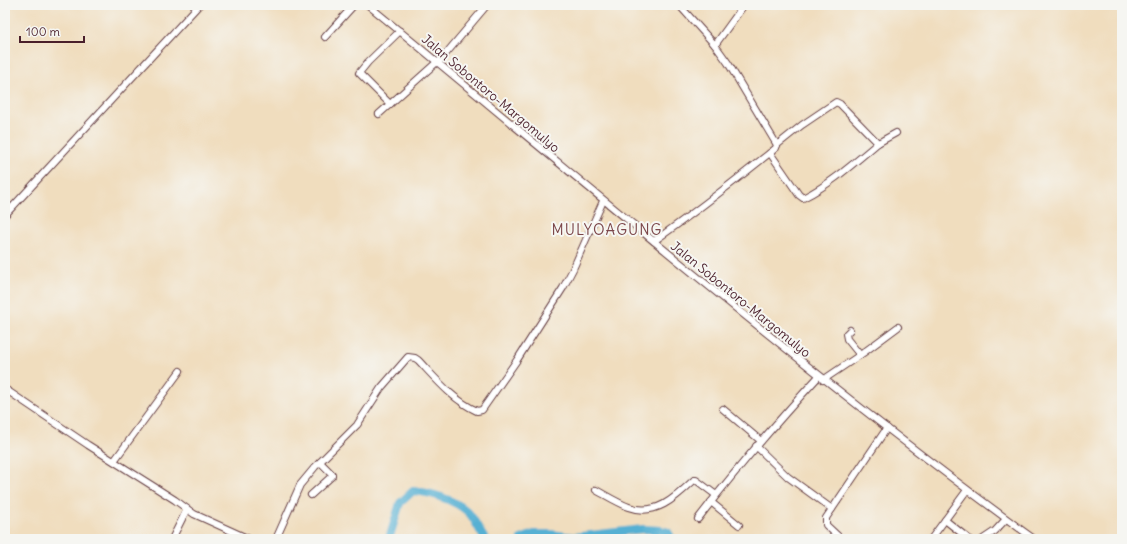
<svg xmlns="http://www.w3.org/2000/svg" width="1127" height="544" viewBox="0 0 1127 544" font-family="Delius,sans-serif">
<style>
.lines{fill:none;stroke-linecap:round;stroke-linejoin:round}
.river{stroke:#56b0d3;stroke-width:8}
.minor-casing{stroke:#633c41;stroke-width:8}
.minor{stroke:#fff;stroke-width:6}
.labels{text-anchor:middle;stroke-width:4;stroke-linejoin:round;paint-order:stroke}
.street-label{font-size:13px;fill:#4a1f2b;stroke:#f6f6f2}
.quarter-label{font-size:15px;letter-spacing:1px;fill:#7c474a;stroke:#f6f6f2}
</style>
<rect width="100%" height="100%" fill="#f6f6f2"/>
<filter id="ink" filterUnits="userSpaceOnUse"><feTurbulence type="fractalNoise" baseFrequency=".025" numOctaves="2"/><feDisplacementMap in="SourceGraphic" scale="8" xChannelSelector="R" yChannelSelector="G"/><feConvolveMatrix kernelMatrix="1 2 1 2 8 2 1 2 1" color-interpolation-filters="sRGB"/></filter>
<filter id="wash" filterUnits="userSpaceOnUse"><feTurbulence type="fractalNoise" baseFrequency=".012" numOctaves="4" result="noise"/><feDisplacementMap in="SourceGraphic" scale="16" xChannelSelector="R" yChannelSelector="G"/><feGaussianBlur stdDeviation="0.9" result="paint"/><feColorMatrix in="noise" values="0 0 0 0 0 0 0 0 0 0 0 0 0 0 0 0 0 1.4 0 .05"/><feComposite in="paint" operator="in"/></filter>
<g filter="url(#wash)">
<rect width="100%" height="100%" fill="#f0ddbe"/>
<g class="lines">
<g class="river">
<path d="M 389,539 L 400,503 L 413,491 C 430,492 455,500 468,512 C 475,519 479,531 485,539"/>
<polyline points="521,539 534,534 551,534 573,537 643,529 660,530 668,532 672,539"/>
</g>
</g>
</g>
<g filter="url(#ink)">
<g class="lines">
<g class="minor-casing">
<g id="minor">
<path d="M 368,5 C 588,186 804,371 1034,539"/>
<polyline points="325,37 354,5"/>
<polyline points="715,45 744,5"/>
<polyline points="438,63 487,5"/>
<polyline points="390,104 359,73 368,62 400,31"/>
<polyline points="379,114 437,62"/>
<polyline points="878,143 896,133"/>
<path d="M 770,153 L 799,195 L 803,198 C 831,184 854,163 878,143 L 840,104 L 836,102 L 802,125 L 777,145"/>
<polyline points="5,215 199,5"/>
<path d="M 654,241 C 696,212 736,180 776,148 L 777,145 L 728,63 L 715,45 L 679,5"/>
<polyline points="850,330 846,334 847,339 860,355"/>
<polyline points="823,380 863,353 898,327"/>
<polyline points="5,389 88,445 175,500 194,514 249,539"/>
<polyline points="723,409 761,441"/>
<polyline points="756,446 788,477 832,509"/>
<polyline points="114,461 180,371"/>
<path d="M 596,490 C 607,496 618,503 629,507 C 656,517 676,497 694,480 L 696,480 L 716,495"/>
<polyline points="311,495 332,476 332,474 320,462"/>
<polyline points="711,502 739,525"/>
<path d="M 698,519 C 736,469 777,422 819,376"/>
<polyline points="945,520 969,539"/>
<polyline points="172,539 187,509"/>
<path d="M 276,539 L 300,485 L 315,467 L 357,425 L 381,388 L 408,357 L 415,358 L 418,360 C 436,379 453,400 477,411 L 482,410 L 517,360 L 563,288 L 573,269 L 603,201"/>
<polyline points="841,539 826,525 826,518 887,428"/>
<polyline points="931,539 967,490"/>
<polyline points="983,539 995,531 1006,519"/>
</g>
</g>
<use href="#minor" class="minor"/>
</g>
</g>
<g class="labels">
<g class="street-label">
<text transform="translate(491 93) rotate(40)" y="5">Jalan Sobontoro-Margomulyo</text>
<text transform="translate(741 299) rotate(39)" y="5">Jalan Sobontoro-Margomulyo</text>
</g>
<g class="quarter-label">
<text x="607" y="235">MULYOAGUNG</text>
</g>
</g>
<rect width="1127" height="544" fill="none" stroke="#f6f6f2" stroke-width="20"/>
<path d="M20 36v6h64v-6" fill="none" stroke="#4a1f2b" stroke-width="2"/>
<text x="26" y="36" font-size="12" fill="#4a1f2b" stroke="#f6f6f2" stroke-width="3" paint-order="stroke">100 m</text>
</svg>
